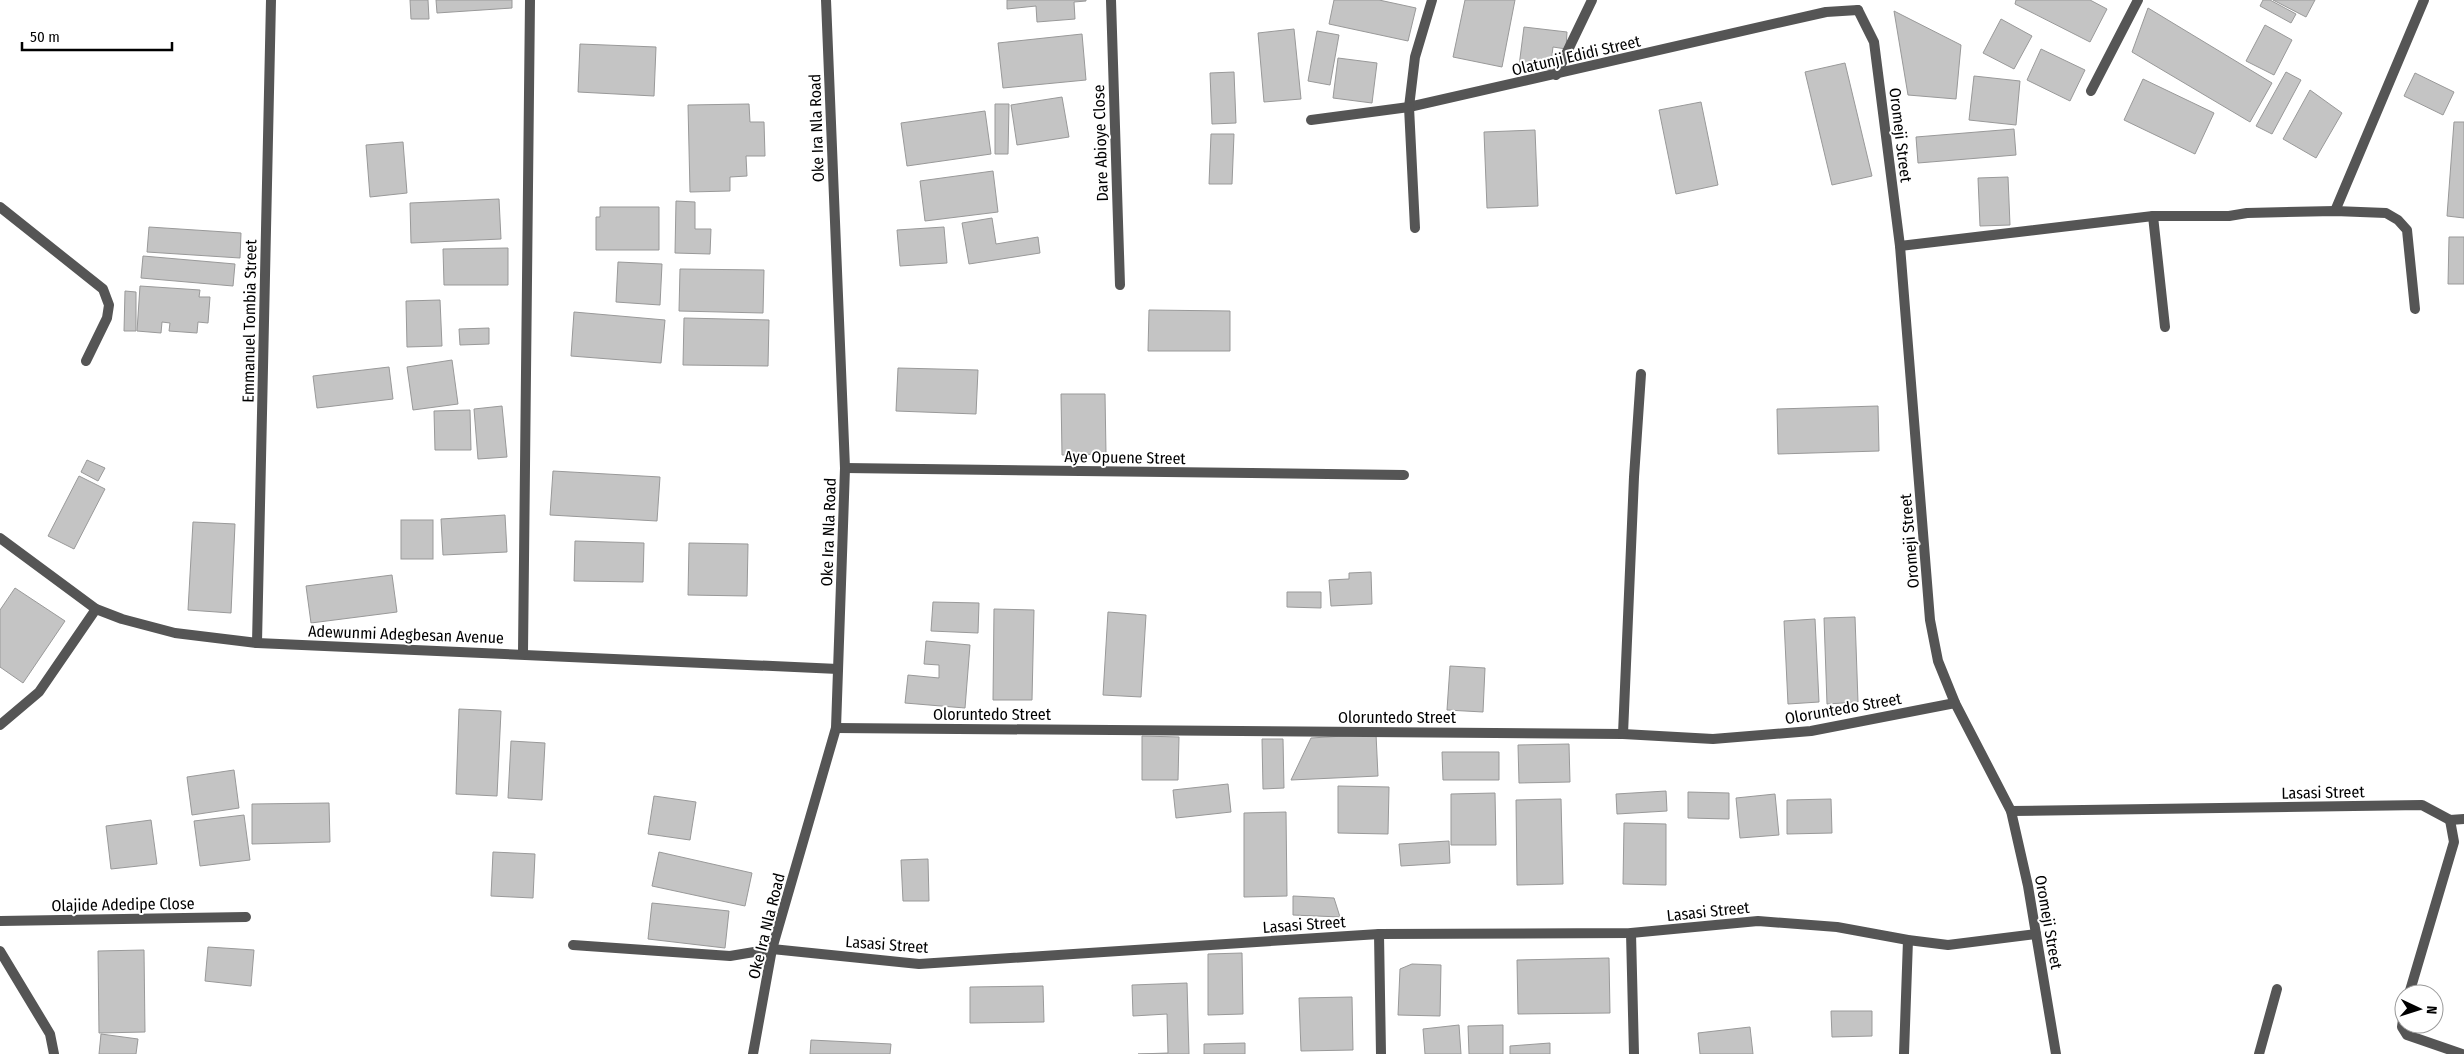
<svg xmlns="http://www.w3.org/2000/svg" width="2464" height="1054" viewBox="0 0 2464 1054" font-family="'Fira Sans Condensed',sans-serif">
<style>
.building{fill:#c4c4c4;stroke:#999}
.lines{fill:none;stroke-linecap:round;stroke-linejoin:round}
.minor{stroke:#555;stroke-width:10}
.tertiary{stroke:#555;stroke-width:10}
.labels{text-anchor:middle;stroke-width:4;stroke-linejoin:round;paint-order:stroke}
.street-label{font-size:16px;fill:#000;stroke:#fff}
</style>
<rect width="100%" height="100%" fill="#fff"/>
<g class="building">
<polygon points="410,0 428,0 429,19 411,19"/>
<polygon points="436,0 512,0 512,8 437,13"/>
<polygon points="1007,0 1086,0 1086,1 1074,2 1075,19 1037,22 1036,6 1007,9"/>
<polygon points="1334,0 1379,0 1416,8 1408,41 1329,24"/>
<polygon points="1465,0 1515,0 1502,67 1453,57"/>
<polygon points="2016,0 2090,0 2107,9 2090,42 2015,4"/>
<polygon points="2263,0 2270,0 2296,14 2291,23 2260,6"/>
<polygon points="2273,0 2315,0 2306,17"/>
<polygon points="2148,8 2272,83 2250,122 2132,52"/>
<polygon points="1894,11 1961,45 1956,99 1908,95"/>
<polygon points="2001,19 2032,36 2014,69 1983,53"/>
<polygon points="2265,25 2292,40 2274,75 2246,61"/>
<polygon points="1524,27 1567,32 1566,49 1553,47 1550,70 1519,66"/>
<polygon points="1294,29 1301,99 1264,102 1258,33"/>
<polygon points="1317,31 1339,35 1330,85 1308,81"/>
<polygon points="1082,34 1086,80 1003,88 998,43"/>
<polygon points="580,44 656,47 654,96 578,92"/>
<polygon points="2041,49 2085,70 2070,101 2027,80"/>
<polygon points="1338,58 1377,63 1372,103 1333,98"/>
<polygon points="1845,63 1872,176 1832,185 1805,72"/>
<polygon points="1234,72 1236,123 1212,124 1210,73"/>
<polygon points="2286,72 2301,80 2272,134 2256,126"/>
<polygon points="2415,73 2454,92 2443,115 2404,96"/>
<polygon points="1974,76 2020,81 2016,125 1969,120"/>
<polygon points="2143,79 2214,113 2195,154 2124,120"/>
<polygon points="2310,90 2342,113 2316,158 2283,139"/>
<polygon points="1062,97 1069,137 1017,145 1011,105"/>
<polygon points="1701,102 1718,185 1676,194 1659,110"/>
<polygon points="749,104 750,122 764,122 765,156 746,156 747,176 730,177 730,191 690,192 688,105"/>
<polygon points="995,104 1009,104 1008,154 995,154"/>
<polygon points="985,111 991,154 907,166 901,123"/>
<polygon points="2454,122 2464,122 2464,218 2447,216"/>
<polygon points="2014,129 2016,155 1918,163 1916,137"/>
<polygon points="1535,130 1538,206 1487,208 1484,132"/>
<polygon points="1211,134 1234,134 1232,184 1209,184"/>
<polygon points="403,142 407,193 370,197 366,145"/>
<polygon points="993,171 998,212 925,221 920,181"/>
<polygon points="2008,177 2010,225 1980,226 1978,178"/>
<polygon points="499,199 501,239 411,243 410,203"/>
<polygon points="676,201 695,202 695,229 711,229 710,254 675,253"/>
<polygon points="600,207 659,207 659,250 596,250 596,217 600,217"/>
<polygon points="992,218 996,244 1038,237 1040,253 969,264 962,223"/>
<polygon points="149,227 241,233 240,258 147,252"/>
<polygon points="944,227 947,263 900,266 897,230"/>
<polygon points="2449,237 2464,237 2464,284 2448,284"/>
<polygon points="508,248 508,285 444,285 443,249"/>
<polygon points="143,256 235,264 233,286 141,278"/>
<polygon points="618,262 662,264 660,305 616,302"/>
<polygon points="680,269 764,270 763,313 679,311"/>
<polygon points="140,286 200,290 199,297 210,297 208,323 198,322 197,333 169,331 170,323 162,322 161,333 137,331"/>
<polygon points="125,291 136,292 136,331 124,331"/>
<polygon points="440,300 442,346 407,347 406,301"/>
<polygon points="1149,310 1230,311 1230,351 1148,351"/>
<polygon points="574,312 665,320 661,363 571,356"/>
<polygon points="684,318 769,320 768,366 683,365"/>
<polygon points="489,328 489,344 460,345 459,329"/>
<polygon points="452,360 458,404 413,410 407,367"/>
<polygon points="389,367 393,399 317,408 313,376"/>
<polygon points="898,368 978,370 976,414 896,411"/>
<polygon points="1061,394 1105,394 1106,454 1062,455"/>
<polygon points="502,406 507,457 478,459 474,409"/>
<polygon points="1878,406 1879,451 1778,454 1777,409"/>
<polygon points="470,410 471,450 435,450 434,411"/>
<polygon points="87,460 105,468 98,481 81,472"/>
<polygon points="553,471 660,477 657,521 550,515"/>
<polygon points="79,476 105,489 74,549 48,536"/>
<polygon points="505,515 507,552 443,555 441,519"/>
<rect x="401" y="520" width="32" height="39"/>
<polygon points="193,522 235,524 231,613 188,610"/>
<polygon points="575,541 644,543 643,582 574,581"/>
<polygon points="689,543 748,544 747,596 688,595"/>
<polygon points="1371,572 1372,604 1331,606 1329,580 1349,579 1349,573"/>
<polygon points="392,575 397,612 311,623 306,586"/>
<polygon points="15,588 65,621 23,683 0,667 0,610"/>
<polygon points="1287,592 1321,592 1321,608 1287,607"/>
<polygon points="933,602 979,603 978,633 931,631"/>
<polygon points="994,609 1034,610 1032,700 993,700"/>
<polygon points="1108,612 1146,615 1141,697 1103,695"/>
<polygon points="1855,617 1858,702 1827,704 1824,618"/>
<polygon points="1815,619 1819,702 1788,704 1784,621"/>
<polygon points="926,641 970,645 965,708 905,703 908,675 939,678 939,665 924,664"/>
<polygon points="1450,666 1485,668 1483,712 1447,710"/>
<polygon points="459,709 501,711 497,796 456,794"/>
<polygon points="1376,734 1378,776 1291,780 1311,738"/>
<polygon points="1142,736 1179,737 1178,780 1142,780"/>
<polygon points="1262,739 1283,739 1284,788 1263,789"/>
<polygon points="511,741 545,743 542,800 508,798"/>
<polygon points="1569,744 1570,782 1519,783 1518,745"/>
<polygon points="1442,752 1499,752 1499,780 1443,780"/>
<polygon points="234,770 239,808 192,815 187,777"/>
<polygon points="1228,784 1231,812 1176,818 1173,790"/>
<polygon points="1338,786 1389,787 1388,834 1338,833"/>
<polygon points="1666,791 1667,811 1617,814 1616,794"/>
<polygon points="1688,792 1729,793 1729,819 1688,818"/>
<polygon points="1495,793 1496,845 1451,845 1451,794"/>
<polygon points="1775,794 1779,835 1740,838 1736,798"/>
<polygon points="654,796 696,802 690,840 648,834"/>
<polygon points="1561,799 1563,884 1517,885 1516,800"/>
<polygon points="1831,799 1832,833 1787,834 1787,800"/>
<polygon points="329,803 330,842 252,844 252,804"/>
<polygon points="1286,812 1287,896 1244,897 1244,813"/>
<polygon points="244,815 250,860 200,866 194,821"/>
<polygon points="151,820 157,864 111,869 106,826"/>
<polygon points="1624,823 1666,824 1666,885 1623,884"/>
<polygon points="1449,841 1450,863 1401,866 1399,844"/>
<polygon points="493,852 535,854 533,898 491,896"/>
<polygon points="659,852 752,873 745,906 652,886"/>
<polygon points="928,859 929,901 903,901 901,860"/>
<polygon points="1293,896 1334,898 1340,917 1293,915"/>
<polygon points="652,903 729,911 725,948 648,939"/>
<polygon points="208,947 254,950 251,986 205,981"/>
<polygon points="144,950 145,1032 99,1033 98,951"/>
<polygon points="1242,953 1243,1014 1208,1015 1208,954"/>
<polygon points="1609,958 1610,1013 1518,1014 1517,960"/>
<polygon points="1412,964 1441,965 1440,1016 1398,1015 1400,969"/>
<polygon points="1187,983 1189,1054 1138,1054 1168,1053 1167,1014 1133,1016 1132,985"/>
<polygon points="1043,986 1044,1022 970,1023 970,987"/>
<polygon points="1352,997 1353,1050 1301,1051 1299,998"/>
<polygon points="1831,1011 1872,1011 1872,1036 1832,1037"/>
<polygon points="1459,1025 1461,1054 1425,1054 1423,1029"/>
<polygon points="1503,1025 1503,1054 1469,1054 1468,1026"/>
<polygon points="1750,1027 1753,1054 1700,1054 1698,1033"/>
<polygon points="101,1034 138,1039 136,1054 99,1054"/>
<polygon points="811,1040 891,1044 890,1054 810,1054"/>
<polygon points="1245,1043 1245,1054 1204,1054 1204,1044"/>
<polygon points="1550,1043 1550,1054 1510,1054 1510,1046"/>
</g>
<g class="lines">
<g class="minor">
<polyline points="1111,0 1120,285"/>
<polyline points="1432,0 1415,57 1409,107 1826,12 1858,10"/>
<polyline points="1858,10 1874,42 1900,246 1930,620 1938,661 1955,703 2011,811 2028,886 2056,1054"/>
<polyline points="1556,75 1592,0"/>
<polyline points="2091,91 2138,0"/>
<polyline points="1311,120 1409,107 1415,228"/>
<polyline points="0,207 103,289 109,305 107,318 86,361"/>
<polyline points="2335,211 2424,0"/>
<polyline points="2153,216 2165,327"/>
<polyline points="1900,246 2153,216 2229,216 2247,213 2335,211 2386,213 2398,220 2407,230 2415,309"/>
<polyline points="845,468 1404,475"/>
<polyline points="0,538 96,609 122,619 175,633 257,643 838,669"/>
<polyline points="257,643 271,0"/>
<polyline points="523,653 530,0"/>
<polyline points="0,725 39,692 96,609"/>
<polyline points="836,728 1623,734 1713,739 1811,731 1955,703"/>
<polyline points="1623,734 1634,477 1641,374"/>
<polyline points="2011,811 2422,805 2450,820 2464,819"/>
<polyline points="0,921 246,917"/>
<polyline points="1631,933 1634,1054"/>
<polyline points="1379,934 1381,1054"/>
<polyline points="573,945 730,956 772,949 919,964 1379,934 1631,933 1758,921 1837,927 1908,940 1948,945 2036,934"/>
<polyline points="0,951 50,1034 54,1054"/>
<polyline points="2409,994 2454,842 2450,820"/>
<polyline points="2404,1012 2402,1027 2407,1035 2462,1054"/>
<polyline points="1904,1054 1908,940"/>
<polyline points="2259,1054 2277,989"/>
</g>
<polyline class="tertiary" points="753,1054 772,949 836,728 845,468 826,0"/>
</g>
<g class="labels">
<g class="street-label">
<text transform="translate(1576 55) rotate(-13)" y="6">Olatunji Edidi Street</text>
<text transform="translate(816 128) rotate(-92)" y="6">Oke Ira Nla Road</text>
<text transform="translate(1901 135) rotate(83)" y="6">Oromeji Street</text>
<text transform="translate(1100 143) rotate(-92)" y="6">Dare Abioye Close</text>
<text transform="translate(249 321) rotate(-89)" y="6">Emmanuel Tombia Street</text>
<text transform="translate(1125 457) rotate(1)" y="6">Aye Opuene Street</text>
<text transform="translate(828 532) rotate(-88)" y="6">Oke Ira Nla Road</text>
<text transform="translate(1909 541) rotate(-95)" y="6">Oromeji Street</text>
<text transform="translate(406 634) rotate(2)" y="6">Adewunmi Adegbesan Avenue</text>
<text transform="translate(1843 708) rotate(-10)" y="6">Oloruntedo Street</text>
<text x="992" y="720">Oloruntedo Street</text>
<text x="1397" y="723">Oloruntedo Street</text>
<text transform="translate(2323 792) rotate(-1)" y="6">Lasasi Street</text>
<text transform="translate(123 904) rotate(-1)" y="6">Olajide Adedipe Close</text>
<text transform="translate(1708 911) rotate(-6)" y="6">Lasasi Street</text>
<text transform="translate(2049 922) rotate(80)" y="6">Oromeji Street</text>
<text transform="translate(1304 924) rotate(-4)" y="6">Lasasi Street</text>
<text transform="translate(766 926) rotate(-76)" y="6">Oke Ira Nla Road</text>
<text transform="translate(887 944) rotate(4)" y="6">Lasasi Street</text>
</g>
</g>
<g transform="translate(2419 1009) rotate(94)"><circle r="24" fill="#ffffff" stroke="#999999"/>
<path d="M0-4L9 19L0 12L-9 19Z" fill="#000000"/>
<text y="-8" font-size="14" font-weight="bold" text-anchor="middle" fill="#000000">N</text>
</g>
<path d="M22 42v8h150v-8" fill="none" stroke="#000000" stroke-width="2.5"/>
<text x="30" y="42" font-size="15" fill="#000000" stroke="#ffffff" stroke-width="4" paint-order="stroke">50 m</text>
</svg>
